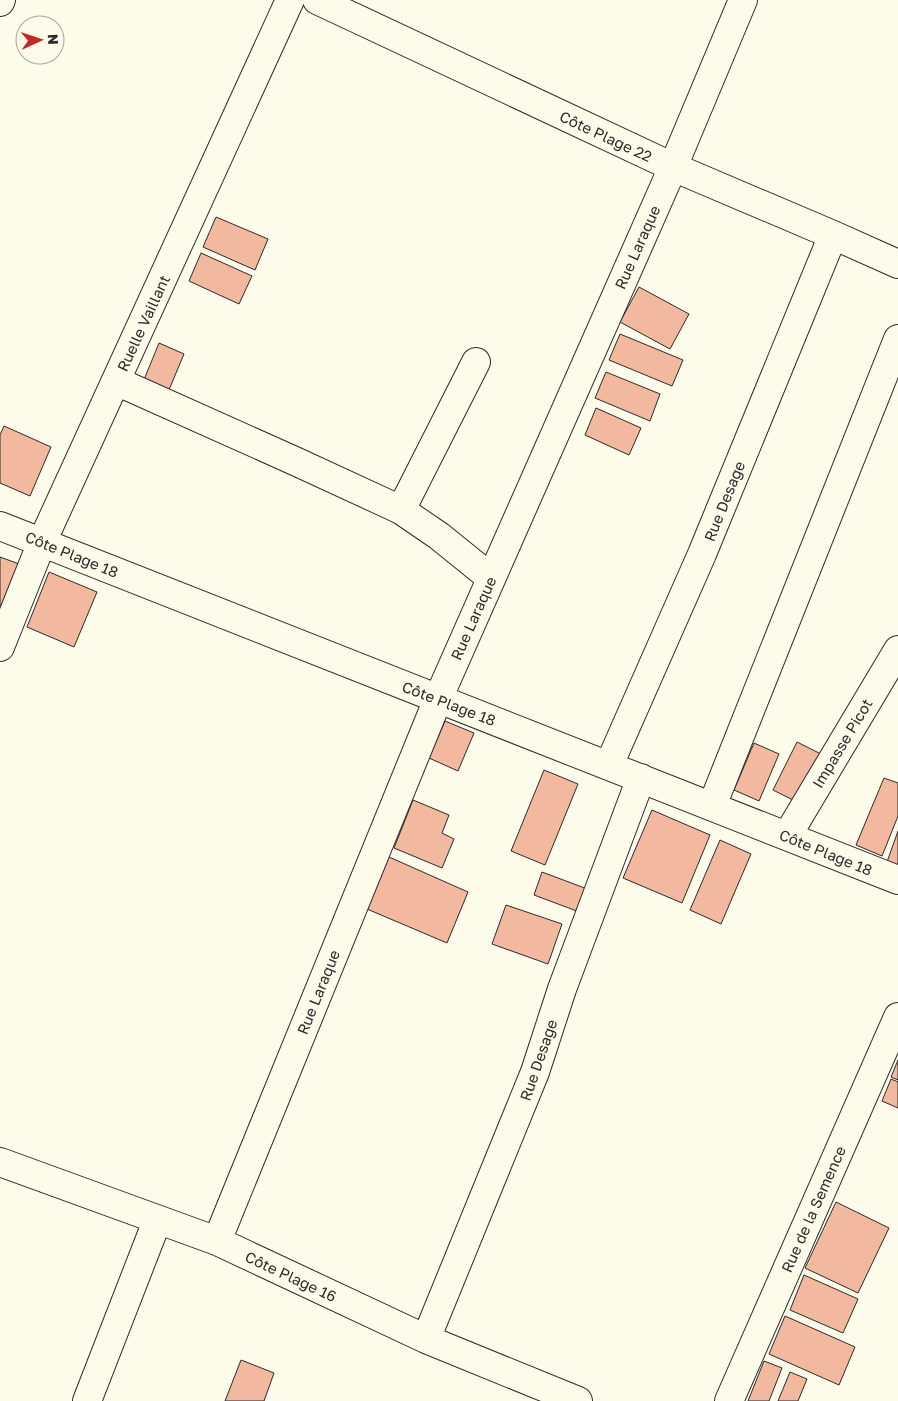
<svg xmlns="http://www.w3.org/2000/svg" width="898" height="1401" viewBox="0 0 898 1401" font-family="'Golos Text',sans-serif">
	<style>
		.building { fill: #f2b8a0; stroke: #2b2b2b }
		.lines { fill: none; stroke-linecap: round; stroke-linejoin: round }
		.minor-casing { stroke: #2b2b2b; stroke-width: 30 }
		.minor { stroke: #fdfbea; stroke-width: 28 }
		.labels { text-anchor: middle; dominant-baseline: central; stroke-width: 4; stroke-linejoin: round; paint-order: stroke }
		.street-label { font-size: 15px; fill: #2b2b2b; stroke: #fdfbea }
	</style>
	<rect width="100%" height="100%" fill="#fdfbea"/>
	<path class="building" d="M 216,217 L 268,239 L 255,270 L 203,247 Z
		M 201,253 L 252,276 L 239,304 L 189,281 Z
		M 639,287 L 689,314 L 670,349 L 620,322 Z
		M 620,334 L 683,360 L 672,386 L 609,360 Z
		M 159,343 L 184,354 L 166,397 L 141,387 Z
		M 606,372 L 660,394 L 650,421 L 595,398 Z
		M 596,408 L 641,428 L 629,455 L 585,435 Z
		M 4,426 L 51,447 L 30,496 L 0,483 L 0,435 Z
		M 0,557 L 22,565 L 0,622 Z
		M 49,572 L 97,592 L 74,647 L 27,627 Z
		M 445,721 L 474,733 L 458,771 L 429,758 Z
		M 797,742 L 823,755 L 799,803 L 773,790 Z
		M 754,743 L 779,754 L 759,801 L 734,790 Z
		M 544,770 L 578,784 L 545,865 L 511,851 Z
		M 884,778 L 898,783 L 898,816 L 882,856 L 856,845 Z
		M 413,800 L 449,815 L 442,833 L 454,839 L 442,868 L 394,848 Z
		M 652,810 L 710,835 L 682,903 L 623,878 Z
		M 898,831 L 898,866 L 887,862 Z
		M 720,840 L 751,854 L 721,924 L 690,910 Z
		M 389,857 L 468,892 L 447,943 L 367,909 Z
		M 542,872 L 590,890 L 582,913 L 534,895 Z
		M 506,905 L 562,924 L 548,964 L 492,944 Z
		M 898,1060 L 898,1080 L 891,1077 Z
		M 891,1079 L 898,1082 L 898,1108 L 882,1101 Z
		M 836,1202 L 889,1228 L 858,1293 L 805,1268 Z
		M 804,1275 L 858,1299 L 843,1333 L 790,1310 Z
		M 785,1316 L 855,1347 L 839,1385 L 769,1354 Z
		M 241,1360 L 274,1373 L 264,1401 L 225,1401 Z
		M 764,1361 L 782,1368 L 769,1401 L 748,1401 Z
		M 790,1372 L 807,1379 L 798,1401 L 778,1401 Z"/>
	<g class="lines">
		<defs>
			<path id="minor" d="M 317,0 L 673,167 L 833,235 L 898,264
				M 0,2 L 1,0
				M 116,381 L 297,462 L 401,510 L 439,536 L 491,578
				M 401,510 L 476,362
				M 0,526 L 898,880
				M 0,647 L 42,542 L 290,0
				M 609,765 L 702,554 L 833,235
				M 712,806 L 898,339
				M 787,836 L 898,650
				M 0,1162 L 217,1241 L 426,1339 L 578,1401
				M 217,1241 L 438,699 L 673,167 L 743,0
				M 426,1339 L 535,1072 L 562,989 L 641,778
				M 87,1401 L 157,1221
				M 729,1401 L 898,1017"/>
		</defs>
		<use href="#minor" class="minor-casing"/>
		<use href="#minor" class="minor"/>
	</g>
	<g class="labels">
		<g class="street-label">
			<text transform="translate(606 136) rotate(25)">Côte Plage 22</text>
			<text transform="translate(637 247) rotate(-66)">Rue Laraque</text>
			<text transform="translate(143 323) rotate(-65)">Ruelle Vaillant</text>
			<text transform="translate(724 501) rotate(-68)">Rue Desage</text>
			<text transform="translate(72 554) rotate(22)">Côte Plage 18</text>
			<text transform="translate(473 618) rotate(-66)">Rue Laraque</text>
			<text transform="translate(449 703) rotate(21)">Côte Plage 18</text>
			<text transform="translate(842 743) rotate(-59)">Impasse Picot</text>
			<text transform="translate(826 852) rotate(22)">Côte Plage 18</text>
			<text transform="translate(318 992) rotate(-68)">Rue Laraque</text>
			<text transform="translate(538 1060) rotate(-71)">Rue Desage</text>
			<text transform="translate(813 1209) rotate(-66)">Rue de la Semence</text>
			<text transform="translate(291 1276) rotate(25)">Côte Plage 16</text>
		</g>
	</g>
	<g transform="translate(40 40) rotate(87)"><circle r="24" fill="#fdfbea" stroke="#a9a89e"/>
	<path d="M0-4L9 19L0 12L-9 19Z" fill="#c62828"/>
	<text y="-8" font-size="14" font-weight="bold" text-anchor="middle" fill="#2b2b2b">N</text>
	</g>
</svg>
